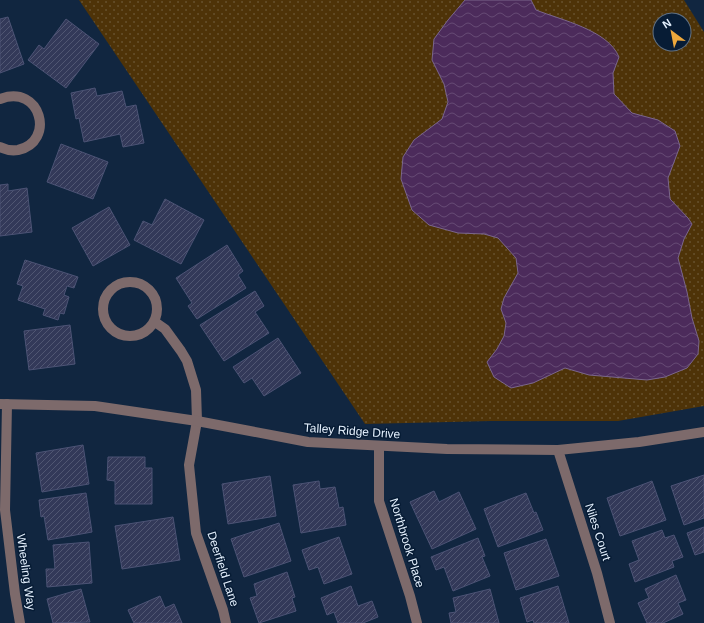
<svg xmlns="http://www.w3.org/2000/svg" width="704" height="623" viewBox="0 0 704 623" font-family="Helvetica,sans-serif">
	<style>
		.grass { fill: url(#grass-dots); fill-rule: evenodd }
		.water { fill: url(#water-waves); stroke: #7a668c }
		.building { fill: url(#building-hatch); stroke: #4c5375 }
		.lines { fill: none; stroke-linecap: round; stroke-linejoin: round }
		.minor { stroke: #7d6a6b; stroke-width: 10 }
		.tertiary { stroke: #7d6a6b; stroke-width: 10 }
		.labels { text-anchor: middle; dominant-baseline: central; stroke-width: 3; stroke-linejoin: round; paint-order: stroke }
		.street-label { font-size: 12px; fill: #e5f1fe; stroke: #071c35 }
	</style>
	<defs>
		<pattern id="grass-dots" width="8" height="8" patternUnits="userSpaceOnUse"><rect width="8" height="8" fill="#4e3308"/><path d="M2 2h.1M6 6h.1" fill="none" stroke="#67512d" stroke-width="1.8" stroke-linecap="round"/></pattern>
		<pattern id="water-waves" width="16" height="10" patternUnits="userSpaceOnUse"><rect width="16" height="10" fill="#4c2b5b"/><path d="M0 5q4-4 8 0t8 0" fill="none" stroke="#664a74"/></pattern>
		<pattern id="building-hatch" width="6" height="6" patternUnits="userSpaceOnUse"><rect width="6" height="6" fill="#333959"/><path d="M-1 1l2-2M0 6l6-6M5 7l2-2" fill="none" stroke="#505672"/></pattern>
	</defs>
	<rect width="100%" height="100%" fill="#112640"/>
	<path class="grass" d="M 79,0 L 684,0 L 704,32 L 704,406 L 618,421 L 491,421 L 365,424 ZM 660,20 L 684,20 L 684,44 L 660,44 Z"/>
	<path class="water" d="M 465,0 L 531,0 L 536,10 C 561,20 608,30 619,57 L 613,73 L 614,94 L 632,113 L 658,120 L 675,131 L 680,146 L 668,178 L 670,199 L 688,218 L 692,224 L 684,239 L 678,258 L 687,292 L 692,318 L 699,341 L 698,354 L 687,368 L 665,377 L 647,380 L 589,375 L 565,368 L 533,383 L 511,388 L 494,377 L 487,362 L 497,349 L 504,336 L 506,323 L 501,309 L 504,298 L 518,273 L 516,258 L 498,238 L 484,234 L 458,233 L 429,225 L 412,210 L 401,179 L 403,157 L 414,140 L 442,119 L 448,102 L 444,84 L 432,60 L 434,39 L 448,20 Z"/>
	<path class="building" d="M 8,17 L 24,64 L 0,73 L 0,19 Z
		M 66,19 L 99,44 L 66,88 L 28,60 L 39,45 L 44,49 Z
		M 95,88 L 97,96 L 122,91 L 126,107 L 136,105 L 144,143 L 123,147 L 120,134 L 84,142 L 79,118 L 76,119 L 71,93 Z
		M 61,144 L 108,162 L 93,199 L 47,182 Z
		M 8,184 L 8,191 L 27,188 L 32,232 L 0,236 L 0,185 Z
		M 165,199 L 204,220 L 181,264 L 134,240 L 143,221 L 152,225 Z
		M 109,207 L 130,245 L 93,266 L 72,228 Z
		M 227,245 L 243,271 L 238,275 L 246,288 L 197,319 L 188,306 L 192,303 L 176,278 Z
		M 25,260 L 78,277 L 74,288 L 67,286 L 64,295 L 69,297 L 64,314 L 60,313 L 58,320 L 43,315 L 45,309 L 18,300 L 23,286 L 17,284 Z
		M 255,291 L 264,306 L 255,312 L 269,333 L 224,361 L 200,325 Z
		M 70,325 L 75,364 L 29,370 L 24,331 Z
		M 278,338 L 301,373 L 264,396 L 252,378 L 244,383 L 233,367 Z
		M 83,445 L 89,484 L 42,492 L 36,453 Z
		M 108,457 L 145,457 L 145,468 L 152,468 L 152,504 L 115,504 L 115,481 L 107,480 Z
		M 704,475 L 704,518 L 684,525 L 671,486 Z
		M 270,476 L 276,516 L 228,524 L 222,484 Z
		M 319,481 L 320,489 L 335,487 L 339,508 L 343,507 L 346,525 L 301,533 L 293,485 Z
		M 652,481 L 666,520 L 620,536 L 607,498 Z
		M 434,491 L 439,502 L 459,492 L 476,529 L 432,549 L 410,502 Z
		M 86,493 L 92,532 L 48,540 L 44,516 L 41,517 L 39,500 Z
		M 526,493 L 534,513 L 536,512 L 543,530 L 498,547 L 484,509 Z
		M 173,517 L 180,560 L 122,569 L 115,526 Z
		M 279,523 L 291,561 L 244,577 L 231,539 Z
		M 704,527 L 704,552 L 695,555 L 687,533 Z
		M 662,530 L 665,538 L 674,535 L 683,557 L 672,561 L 674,567 L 635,582 L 629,564 L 639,560 L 632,541 Z
		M 339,537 L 352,574 L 324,584 L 318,567 L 309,570 L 302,550 Z
		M 478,538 L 485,556 L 482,557 L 490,576 L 453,591 L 444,567 L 436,570 L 431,557 Z
		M 546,539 L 559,576 L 516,590 L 504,553 Z
		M 89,542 L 92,583 L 47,587 L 46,569 L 55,569 L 53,545 Z
		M 287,572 L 295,597 L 292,598 L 296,611 L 259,623 L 250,598 L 257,596 L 254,584 Z
		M 676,575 L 686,600 L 678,603 L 683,614 L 663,623 L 647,623 L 638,603 L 649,598 L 645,589 Z
		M 351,586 L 358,606 L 372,601 L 378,617 L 363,623 L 338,623 L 334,612 L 327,615 L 321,598 Z
		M 558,586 L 569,623 L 534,623 L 533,620 L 527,622 L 520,598 Z
		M 81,589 L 90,622 L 53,623 L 47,599 Z
		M 490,589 L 499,623 L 451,623 L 449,613 L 456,612 L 453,598 Z
		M 160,596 L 165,608 L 174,604 L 182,623 L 134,623 L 128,610 Z"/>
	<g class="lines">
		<path class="minor" d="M 0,99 C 41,83 56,142 18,150 C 12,151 6,150 0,147
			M103 309a27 27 0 1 1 54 0a27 27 0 1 1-54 0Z
			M 155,322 L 165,329 L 181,351 L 187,361 L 196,390 L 197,421 L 189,465 L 196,533 L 223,610 L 226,623
			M 7,404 L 5,510 L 15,594 L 20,623
			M 379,446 L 379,501 L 410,596 L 417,623
			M 558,450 L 597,573 L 610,623"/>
		<path class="tertiary" d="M 0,404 L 95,406 L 197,421 L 308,442 L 447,449 L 558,450 L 639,442 L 704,432"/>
	</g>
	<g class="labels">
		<g class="street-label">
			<text transform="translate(352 431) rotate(4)">Talley Ridge Drive</text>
			<text transform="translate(598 532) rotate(72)">Niles Court</text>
			<text transform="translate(407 543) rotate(73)">Northbrook Place</text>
			<text transform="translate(223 569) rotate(72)">Deerfield Lane</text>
			<text transform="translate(26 572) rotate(82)">Wheeling Way</text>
		</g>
	</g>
	<g transform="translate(672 32) rotate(328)"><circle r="19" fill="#071c35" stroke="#607185"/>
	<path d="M0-3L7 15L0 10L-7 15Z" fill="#eda83c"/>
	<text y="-6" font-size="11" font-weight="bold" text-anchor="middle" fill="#e5f1fe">N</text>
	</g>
</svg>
